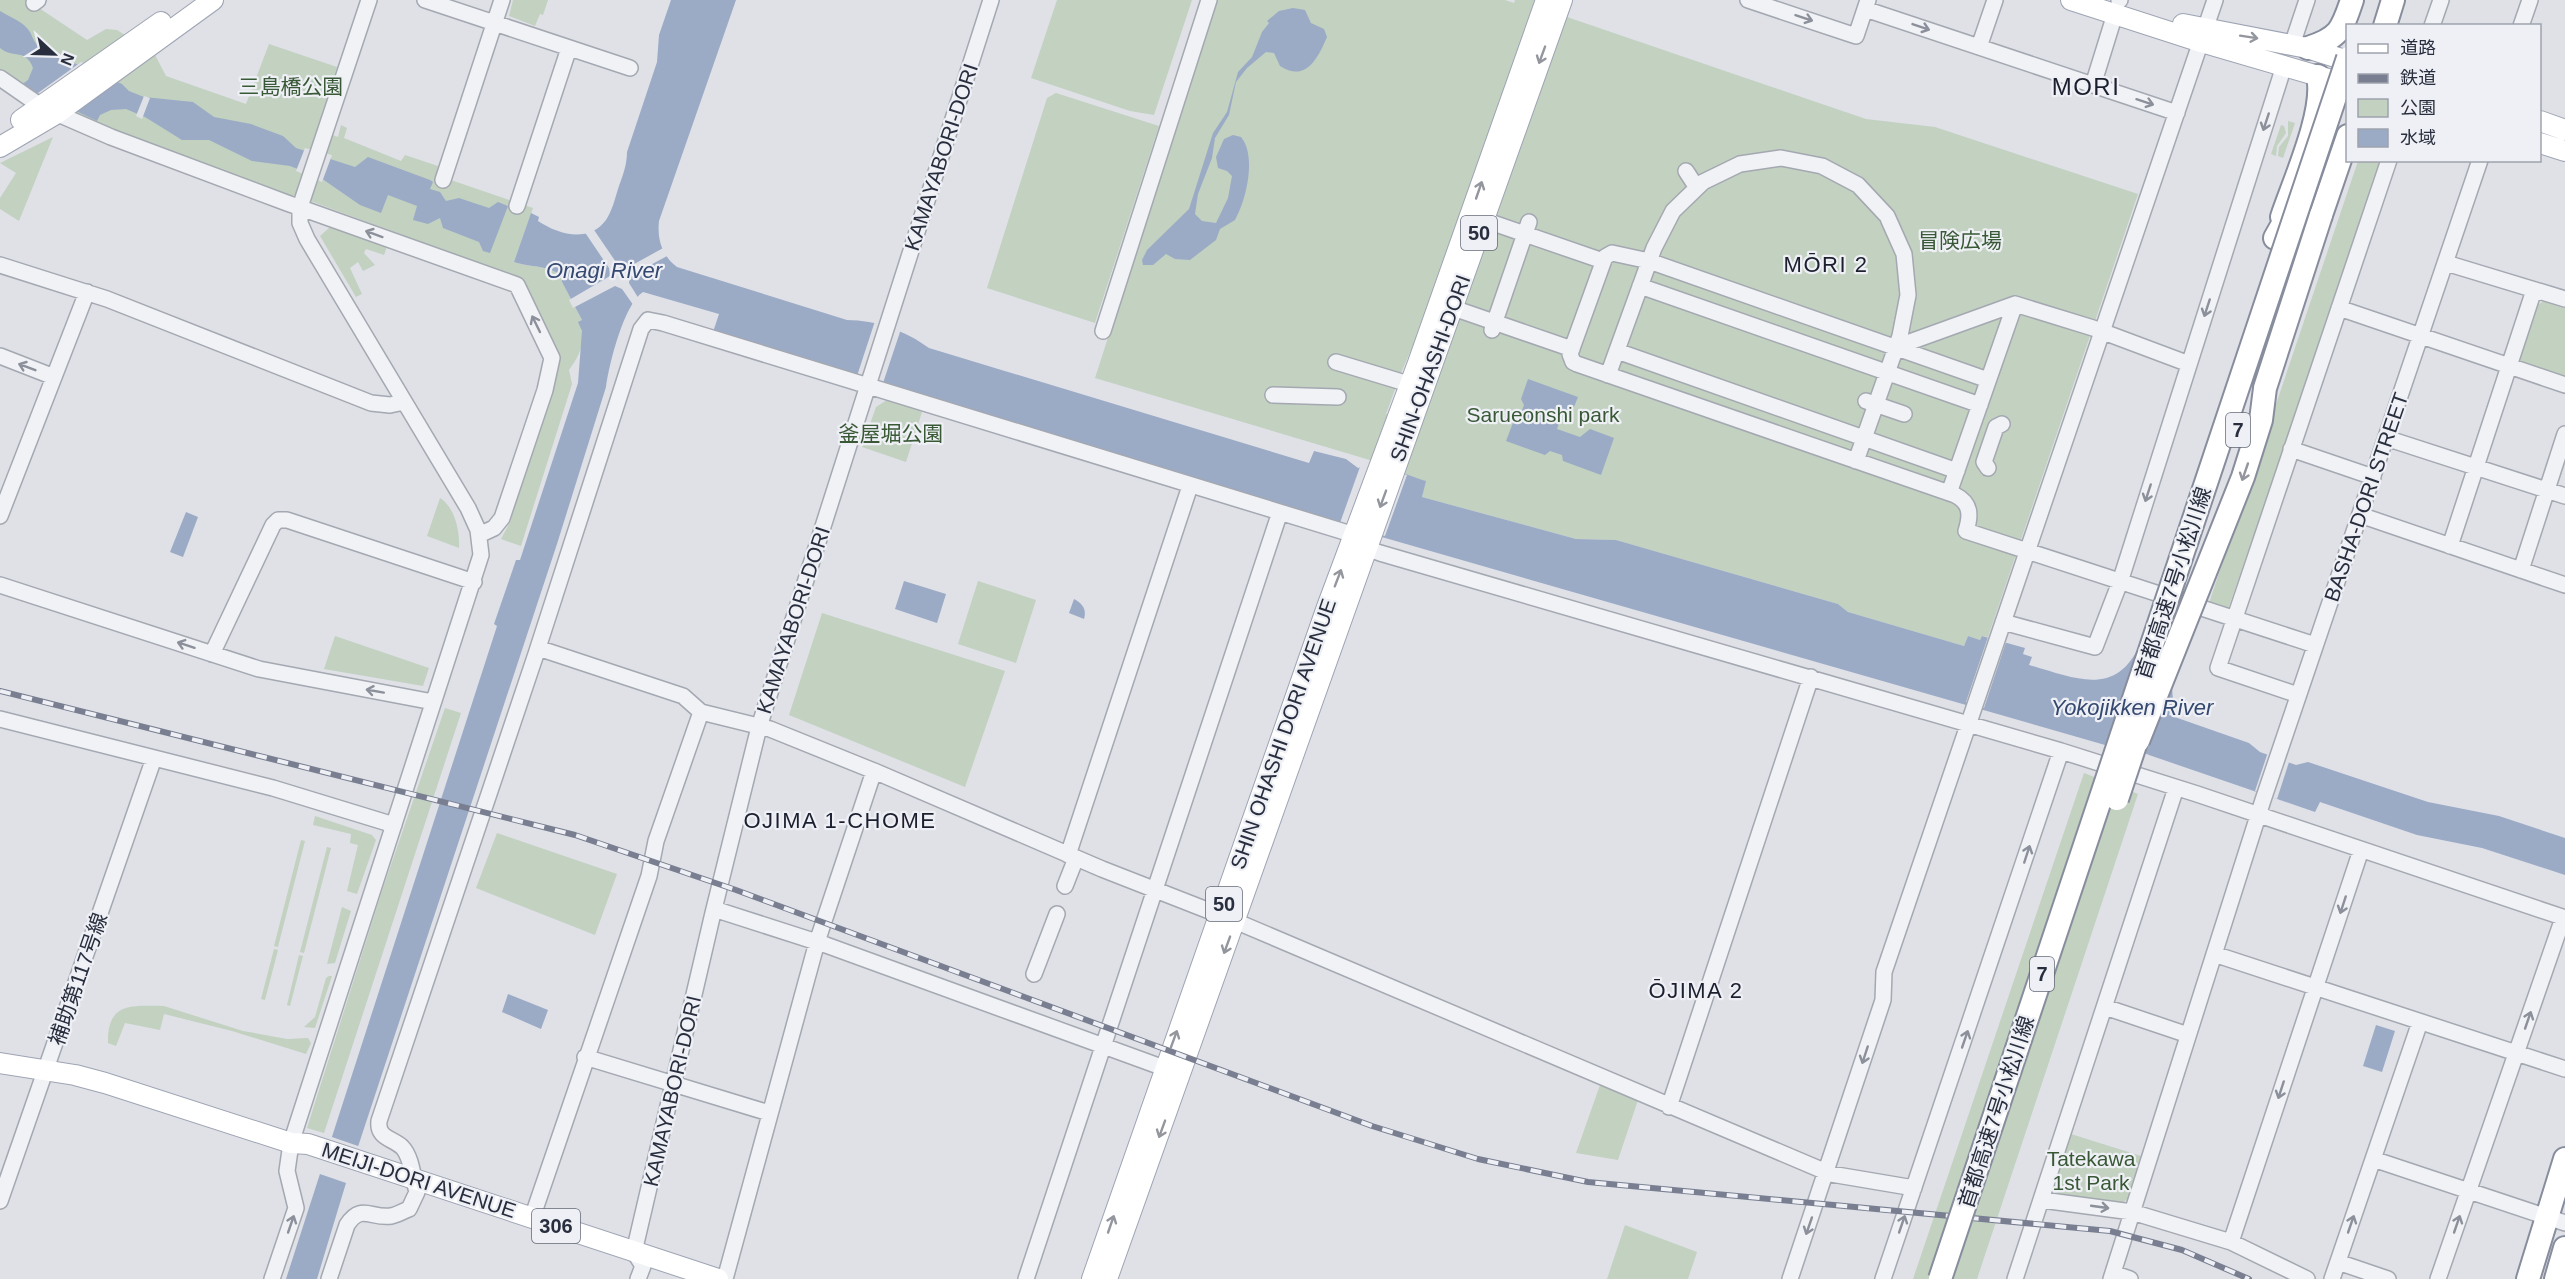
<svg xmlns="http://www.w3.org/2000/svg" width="2565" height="1279" viewBox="0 0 2565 1279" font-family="Helvetica,'Noto Sans JP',sans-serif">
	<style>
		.green { fill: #c2d1c0 }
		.water { fill: #9babc6 }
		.pier { fill: #dfe1e7 }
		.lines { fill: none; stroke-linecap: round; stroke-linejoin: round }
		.minor-casing { stroke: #a4a8b1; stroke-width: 18 }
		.major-casing { stroke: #9ea4b3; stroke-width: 22 }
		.highway-casing { stroke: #878d9d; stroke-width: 26 }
		.minor { stroke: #f1f2f6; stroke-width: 15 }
		.major { stroke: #fff; stroke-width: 20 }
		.highway { stroke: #fff; stroke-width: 22 }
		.rail-casing { stroke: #797f90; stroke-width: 6 }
		.rail { stroke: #eef0f5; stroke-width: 4; stroke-dasharray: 11; stroke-linecap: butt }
		.highway-bridge-casing { stroke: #878d9d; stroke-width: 26; stroke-linecap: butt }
		.highway-bridge { stroke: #fff; stroke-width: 22 }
		.oneway { stroke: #8c909a }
		.oneway2 { stroke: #94969e }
		.labels { text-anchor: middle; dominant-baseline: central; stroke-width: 4.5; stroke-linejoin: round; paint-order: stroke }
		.shield { fill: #eef0f5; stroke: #636875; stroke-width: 1.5 }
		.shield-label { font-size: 20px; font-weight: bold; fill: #282e3e }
		.park-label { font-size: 21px; fill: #395936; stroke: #eef0f5 }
		.street-label { font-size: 21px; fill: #282e3e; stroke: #eef0f5 }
		.neighbourhood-label { font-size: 22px; letter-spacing: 1.5px; fill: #1b1f2e; stroke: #eef0f5 }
		.water-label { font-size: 22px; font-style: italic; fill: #344870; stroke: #eef0f5 }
		.quarter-label { font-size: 24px; letter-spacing: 1.5px; fill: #1b1f2e; stroke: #eef0f5 }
	</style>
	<rect width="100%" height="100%" fill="#dfe1e7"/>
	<path class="green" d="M 0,0 L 27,0 L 87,40 L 106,29 L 117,30 L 154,53 L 166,76 L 246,104 L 269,44 L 337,67 L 317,129 L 338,137 L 341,125 L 347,128 L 344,138 L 401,161 L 405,155 L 447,169 L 445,178 L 533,208 L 514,262 C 531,268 546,264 562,276 L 562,282 L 582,320 L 579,322 C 587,340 580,355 569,370 L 572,384 L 521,546 L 501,539 L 510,522 L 549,399 L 559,354 L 522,279 L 294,195 L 289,197 L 56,114 L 0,78 Z
		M 513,0 L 548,0 L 543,15 L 540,14 L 535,26 L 509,16 Z
		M 1057,0 L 1192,0 L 1154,115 L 1130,111 L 1031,78 Z
		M 1217,0 L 1505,0 L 1514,3 L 1515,0 L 1535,0 L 1421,327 L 1401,373 L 1386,414 L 1389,415 L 1373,461 L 1095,378 Z
		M 1567,17 L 1866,119 L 1935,127 L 2138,194 L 1988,637 L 1982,636 L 1980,640 L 1968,636 L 1964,646 L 1848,612 L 1838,604 L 1616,540 L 1576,539 L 1422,497 L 1425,481 L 1403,474 Z
		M 1056,93 L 1159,126 L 1095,323 L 987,288 L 1047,98 Z
		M 2288,121 L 2295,123 L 2283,158 L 2278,156 L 2279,147 L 2288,136 Z
		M 2281,125 L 2284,126 L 2286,133 L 2277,146 L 2276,156 L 2271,154 Z
		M 53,137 L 19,221 L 0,209 L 0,198 L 16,173 L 0,163 Z
		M 2358,161 L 2380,161 L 2339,289 L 2228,609 L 2209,603 Z
		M 330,227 L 388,244 L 384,255 L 366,249 L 364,253 L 375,265 L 363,271 L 358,262 L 350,268 L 362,294 L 356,297 L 320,236 Z
		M 2544,301 L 2565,308 L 2565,378 L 2517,361 L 2537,305 Z
		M 890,398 L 922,412 L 906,462 L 862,447 L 876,407 Z
		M 440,498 C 455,507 460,532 459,548 L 427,536 Z
		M 978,581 L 1036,600 L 1016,663 L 958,644 Z
		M 822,613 L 1005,671 L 965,787 L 789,715 Z
		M 335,636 L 429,668 L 423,686 L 324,669 Z
		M 445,708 L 461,713 L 324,1133 L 307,1128 L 381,894 Z
		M 2084,773 L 2138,794 L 1977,1279 L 1913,1279 Z
		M 315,816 L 372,835 L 376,840 L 357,894 L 347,891 L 358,845 L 350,843 L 351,834 L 313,825 Z
		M 497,833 L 617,874 L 595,935 L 476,888 Z
		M 301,840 L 305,841 L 278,947 L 274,946 Z
		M 327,847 L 331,848 L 304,953 L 300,952 Z
		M 342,907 L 351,911 L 335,963 L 327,964 Z
		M 274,949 L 278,950 L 265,1000 L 261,999 Z
		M 299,955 L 303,956 L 290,1006 L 287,1005 Z
		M 329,976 L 332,976 L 315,1028 L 304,1027 L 315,1017 L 326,978 Z
		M 164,1006 L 243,1031 L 287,1039 L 308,1038 L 311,1043 L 306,1054 L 232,1031 L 164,1014 L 160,1030 L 125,1023 L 116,1046 L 108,1043 C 107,1001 133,1006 164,1006 Z
		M 1600,1085 L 1638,1100 L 1618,1160 L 1576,1153 Z
		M 2071,1134 L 2141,1156 L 2128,1199 L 2122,1203 L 2059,1195 L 2054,1188 Z
		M 1625,1225 L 1697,1252 L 1688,1279 L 1607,1279 Z"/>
	<path class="water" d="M 671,0 L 736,0 L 659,221 C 657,239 662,256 677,267 L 847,320 C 876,320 906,331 929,348 L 1309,463 L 1314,451 L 1346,459 L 1358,468 C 1378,461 1405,475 1426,481 L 1422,497 L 1576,539 L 1616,540 L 1838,604 L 1848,612 L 1964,646 L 1968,636 L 1980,640 L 1982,636 L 2025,648 L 2023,654 L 2032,657 L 2029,665 C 2075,678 2117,699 2141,642 L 2183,658 L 2172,687 L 2173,701 L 2169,715 L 2249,743 L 2260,752 L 2296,765 L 2308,762 L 2428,802 L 2499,816 L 2565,838 L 2565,875 L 2482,848 L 2417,835 L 2320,802 L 2315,812 L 2149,755 L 2108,737 L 2105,745 L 1201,485 L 713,332 L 719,314 L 643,292 C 624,304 609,364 606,387 L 557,544 L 346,1183 L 317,1279 L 286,1279 L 497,626 L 494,624 L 516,560 L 520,560 L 578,383 L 582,331 L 578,322 L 582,320 L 562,282 L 562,276 C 546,264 531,268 514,262 L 531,213 L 539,217 L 538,221 C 559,235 589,243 606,220 C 612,211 615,199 618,189 C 622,177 627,166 627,152 L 657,62 L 659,35 Z
		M 1293,8 L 1305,10 L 1311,23 L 1324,29 L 1327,37 C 1318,58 1306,83 1280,66 L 1274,53 L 1266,52 L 1247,68 L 1236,82 L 1229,115 L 1215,138 L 1212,158 L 1198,194 L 1195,214 L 1202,221 L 1216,223 L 1228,198 L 1232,176 L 1227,171 L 1218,168 L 1216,157 L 1224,139 L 1233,135 L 1241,137 C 1257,156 1246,201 1235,220 L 1220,229 L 1216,240 L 1190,260 L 1175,259 L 1166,254 L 1153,265 L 1143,265 L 1142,260 L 1147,250 L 1189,209 L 1213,133 L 1227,112 L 1238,72 L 1252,57 L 1262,32 L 1269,23 L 1267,21 L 1279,11 Z
		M 0,11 C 10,17 24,22 30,32 C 34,40 34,43 42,49 L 122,84 L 129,91 L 144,97 L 193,102 L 214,117 L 251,124 L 283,136 L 296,148 L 355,167 L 368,157 L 430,180 L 433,182 L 430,189 L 440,192 L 446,201 L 459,198 L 489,208 L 498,202 L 508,206 L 490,253 L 483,251 L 479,242 L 443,228 L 440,218 L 428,224 L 413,220 L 417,206 L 388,195 L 381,213 L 360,205 L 321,178 L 290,166 L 252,161 L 209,140 L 182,140 L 145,117 L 126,109 L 111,110 L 100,115 L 97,121 L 21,85 L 28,80 L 33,68 C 26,48 13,59 0,48 Z
		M 1528,379 L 1578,397 L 1572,412 L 1562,415 L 1557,429 L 1580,437 L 1590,429 L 1614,438 L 1601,475 L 1563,461 L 1562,455 L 1550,451 L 1545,455 L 1506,441 L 1514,420 L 1520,416 L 1524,405 L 1521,399 Z
		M 186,512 L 198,517 L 183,557 L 170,552 Z
		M 904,581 L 946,594 L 937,623 L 895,609 Z
		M 1074,599 C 1082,603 1087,609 1084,619 L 1069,613 Z
		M 508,994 L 548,1010 L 541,1029 L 502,1012 Z
		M 2376,1025 L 2395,1031 L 2382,1072 L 2363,1066 Z"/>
	<path class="pier" d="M 81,62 L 100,71 L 57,102 L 38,93 Z
		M 144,96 L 150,98 L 142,119 L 136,116 Z
		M 305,148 L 332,155 L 322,182 L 296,171 Z
		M 592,227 L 620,268 L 627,268 L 665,247 L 669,255 L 630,276 L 629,283 L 639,299 L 634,306 L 622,289 L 615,286 L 573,308 L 569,300 L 610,276 L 609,268 L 584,231 Z
		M 875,321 L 901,329 L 883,383 L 857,376 Z
		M 1364,463 L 1407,475 L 1385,536 L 1340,523 L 1361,464 Z
		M 1988,637 L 2006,642 L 1984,708 L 1966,702 Z
		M 2268,752 L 2290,759 L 2277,799 L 2255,791 Z
		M 329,1136 L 361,1147 L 349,1184 L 317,1173 Z"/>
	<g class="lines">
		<defs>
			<path id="minor" d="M 425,0 L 630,68
				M 1748,0 L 1856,36 L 1868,0
				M 2119,1 L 2120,0
				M 34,3 L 38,0
				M 1865,9 L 2177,113
				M 2432,26 L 2441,0
				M 2521,26 L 2530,0
				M 2292,45 L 2307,0
				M 1979,47 L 1995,0
				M 0,78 L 42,107 L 111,137 L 287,203 L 517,285 L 552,358 L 545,390 L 502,518 L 494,528 L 479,535
				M 2093,85 L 2115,14
				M 1686,171 L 1697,188
				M 443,180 L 502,0
				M 517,206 L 569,48
				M 1493,223 L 1603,261
				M 2446,263 L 2565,299
				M 0,265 L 107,299 L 371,403 L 390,405 L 404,402
				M 1640,286 L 1980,405
				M 2339,308 L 2565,385
				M 1462,311 L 1572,349
				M 1492,330 L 1529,222
				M 1103,331 L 1209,0
				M 1896,347 L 2015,304 L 2093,328 L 2189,364
				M 1617,351 L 1957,471
				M 0,356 L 54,377
				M 1336,362 L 1402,382
				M 1608,375 L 1654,248 L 1673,211 L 1703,182 L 1740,164 L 1781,158 L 1822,166 L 1858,185 L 1887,216 L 1904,254 L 1908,295 L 1900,336 L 1856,461
				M 1988,380 L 1649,261 L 1612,253 L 1605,257 L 1570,354 L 1573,362 L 1577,364 L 1955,495 C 1971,503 1971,515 1966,531 L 2315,645
				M 1273,395 L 1338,397
				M 1866,401 L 1904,414
				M 2386,438 L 2565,496
				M 2291,449 L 2373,477
				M 1988,468 L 1984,462 L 1996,427 L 2002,424
				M 1949,493 L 2015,304
				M 2360,515 L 2565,585
				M 0,516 L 87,292
				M 2450,546 L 2534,290
				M 2521,570 L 2565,434
				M 0,585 L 259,669 L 433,702
				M 2003,622 L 2095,647 L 2120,582 L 2284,66
				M 538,648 L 683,696 L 701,712 L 770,729 L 874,771 L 1102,869 L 1235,921 L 1831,1174 L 1914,1188
				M 212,654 L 273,525 L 278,520 L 287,520 L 474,582
				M 2298,695 L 2218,668 L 2389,160
				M 0,719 L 273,788 L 394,825
				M 1068,855 L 1190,486
				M 1065,886 L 1076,858
				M 714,909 L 826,945 L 1164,1068
				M 2214,954 L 2565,1069
				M 1034,974 L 1057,914
				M 2105,1007 L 2188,1035
				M 585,1057 L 769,1113
				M 1669,1107 L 1811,677
				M 2373,1159 L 2565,1223
				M 2042,1200 L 2132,1212 L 2231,1242 L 2307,1279
				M 0,1201 L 154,758
				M 532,1218 L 649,876 L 656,841 L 701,712
				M 2231,1242 L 2361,850
				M 2338,1262 L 2388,1279
				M 2113,1273 L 2130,1279
				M 272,1279 L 296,1208 L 287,1171 L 291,1143 L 481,555 L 478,530 L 468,508 L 307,239 L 300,223 L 300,207 L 369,0
				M 329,1279 L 347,1225 C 361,1203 371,1219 391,1216 C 397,1215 403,1211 409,1209 L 417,1192 C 413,1179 412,1157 402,1147 C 392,1138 377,1138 379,1121 L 536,654 L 641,329 L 648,320 L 663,323 L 1348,533 L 1366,548 L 1380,553 L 2061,751 L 2197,794 L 2565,918
				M 638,1279 L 643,1266 L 634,1252 L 713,913 L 759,727 L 991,0
				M 725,1279 L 817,942 L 874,771
				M 1026,1279 L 1280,512
				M 1790,1279 L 1883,1000 L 1884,972 L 2215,0
				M 1883,1279 L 2061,751
				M 2015,1279 L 2176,788
				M 2111,1279 L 2263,800 L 2480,160
				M 2332,1279 L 2420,1022
				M 2438,1279 L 2563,918"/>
			<path id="major" d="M 2071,0 L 2201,42 L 2332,80
				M 2183,24 L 2307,48 L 2348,61
				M 21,120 L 161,22
				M 2540,121 L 2565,130
				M 2540,143 L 2565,151
				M 0,147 L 56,114 L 213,0
				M 0,1063 L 75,1075 L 105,1083 L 291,1143 L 308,1144 L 718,1279
				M 1092,1279 L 1327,607 L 1418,363 L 1546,0
				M 1107,1279 L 1562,0"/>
			<path id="highway" d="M 2385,26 L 2393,0
				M 2308,48 C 2339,38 2342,30 2352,0
				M 2321,215 L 2348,136
				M 2282,217 C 2294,181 2326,111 2318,76
				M 2275,238 L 2293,206
				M 2528,1279 L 2565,1159
				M 2556,1279 L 2565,1248"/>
		</defs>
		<use href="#minor" class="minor-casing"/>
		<use href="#major" class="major-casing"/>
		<use href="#highway" class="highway-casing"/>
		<use href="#minor" class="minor"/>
		<use href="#major" class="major"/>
		<use href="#highway" class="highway"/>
		<defs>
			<path id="rail" d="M 0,691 L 575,835 L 736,890 L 1372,1126 L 1478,1159 L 1588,1182 L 2110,1231 L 2182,1250 L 2249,1279"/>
		</defs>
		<use href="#rail" class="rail-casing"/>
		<use href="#rail" class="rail"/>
		<defs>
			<path id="highway-bridge" d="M 2138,741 L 2243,477 L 2261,420 L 2265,388 L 2321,215
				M 2117,799 L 2141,727
				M 1940,1279 L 2348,58"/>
		</defs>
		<use href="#highway-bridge" class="highway-bridge-casing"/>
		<use href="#highway-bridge" class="highway-bridge"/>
	</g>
	<defs><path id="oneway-shaft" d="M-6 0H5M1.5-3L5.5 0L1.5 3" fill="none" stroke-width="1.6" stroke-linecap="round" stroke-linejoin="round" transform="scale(1.5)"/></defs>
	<g class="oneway">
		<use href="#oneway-shaft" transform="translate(1804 18) rotate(18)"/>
		<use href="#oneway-shaft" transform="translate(1921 27) rotate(19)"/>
		<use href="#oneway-shaft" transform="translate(2145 102) rotate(18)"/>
		<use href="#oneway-shaft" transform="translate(2266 122) rotate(108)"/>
		<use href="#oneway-shaft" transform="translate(374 234) rotate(-160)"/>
		<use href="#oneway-shaft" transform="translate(2207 308) rotate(108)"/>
		<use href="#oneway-shaft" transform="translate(536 324) rotate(-116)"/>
		<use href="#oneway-shaft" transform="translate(27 367) rotate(-159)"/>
		<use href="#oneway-shaft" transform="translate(2148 493) rotate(108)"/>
		<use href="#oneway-shaft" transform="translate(186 645) rotate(-162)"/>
		<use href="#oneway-shaft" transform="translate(375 691) rotate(-170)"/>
		<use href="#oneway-shaft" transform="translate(2027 854) rotate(-72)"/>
		<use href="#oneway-shaft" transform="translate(2343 905) rotate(108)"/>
		<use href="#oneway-shaft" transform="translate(2528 1020) rotate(-71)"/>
		<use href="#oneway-shaft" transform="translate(1965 1039) rotate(-71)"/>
		<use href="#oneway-shaft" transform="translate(1865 1055) rotate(108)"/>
		<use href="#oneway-shaft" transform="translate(2281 1090) rotate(108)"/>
		<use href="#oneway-shaft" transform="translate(2100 1207) rotate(8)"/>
		<use href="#oneway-shaft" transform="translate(291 1224) rotate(-71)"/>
		<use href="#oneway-shaft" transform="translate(1902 1224) rotate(-71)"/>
		<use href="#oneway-shaft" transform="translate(2351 1224) rotate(-71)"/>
		<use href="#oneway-shaft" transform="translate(2457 1224) rotate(-71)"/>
		<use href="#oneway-shaft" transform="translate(1809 1226) rotate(109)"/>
	</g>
	<g class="oneway2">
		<use href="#oneway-shaft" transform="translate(2249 37) rotate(9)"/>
		<use href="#oneway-shaft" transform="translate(1542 55) rotate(110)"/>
		<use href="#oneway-shaft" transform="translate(1479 190) rotate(-71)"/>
		<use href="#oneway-shaft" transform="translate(2245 472) rotate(109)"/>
		<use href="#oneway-shaft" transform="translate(1383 499) rotate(110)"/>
		<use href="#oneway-shaft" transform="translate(1338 578) rotate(-69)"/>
		<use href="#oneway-shaft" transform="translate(1227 945) rotate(110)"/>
		<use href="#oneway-shaft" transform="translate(1174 1039) rotate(-70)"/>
		<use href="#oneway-shaft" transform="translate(1162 1129) rotate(110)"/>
		<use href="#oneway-shaft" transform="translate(1111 1224) rotate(-71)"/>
	</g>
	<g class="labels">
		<g class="shield">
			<rect x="1461" y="216" width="36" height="34" rx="4.5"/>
			<rect x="2226" y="413" width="24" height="34" rx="4.5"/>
			<rect x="1206" y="887" width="36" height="34" rx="4.5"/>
			<rect x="2030" y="957" width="24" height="34" rx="4.5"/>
			<rect x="532" y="1209" width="48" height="34" rx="4.5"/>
		</g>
		<g class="shield-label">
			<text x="1479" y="233">50</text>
			<text x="2238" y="430">7</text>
			<text x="1224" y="904">50</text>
			<text x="2042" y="974">7</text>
			<text x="556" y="1226">306</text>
		</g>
		<g class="park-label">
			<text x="291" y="86">三島橋公園</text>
			<text x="1960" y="240">冒険広場</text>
			<text x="1543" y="414">Sarueonshi park</text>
			<text x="891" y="433">釜屋堀公園</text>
			<text x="2091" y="1158">Tatekawa<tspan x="2091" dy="24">1st Park</tspan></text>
		</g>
		<g class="street-label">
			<text transform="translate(941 157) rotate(-72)">KAMAYABORI-DORI</text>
			<text transform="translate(1430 368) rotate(-70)">SHIN-OHASHI-DORI</text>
			<text transform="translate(2366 497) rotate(-71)">BASHA-DORI STREET</text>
			<text transform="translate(2173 583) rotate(-72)">首都高速7号小松川線</text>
			<text transform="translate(793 620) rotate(-72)">KAMAYABORI-DORI</text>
			<text transform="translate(1283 734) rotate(-71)">SHIN OHASHI DORI AVENUE</text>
			<text transform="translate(78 979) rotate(-71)">補助第117号線</text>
			<text transform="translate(672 1091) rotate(-77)">KAMAYABORI-DORI</text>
			<text transform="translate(1996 1112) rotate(-72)">首都高速7号小松川線</text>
			<text transform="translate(419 1180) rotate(18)">MEIJI-DORI AVENUE</text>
		</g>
		<g class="neighbourhood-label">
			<text x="1826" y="264">MŌRI 2</text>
			<text x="840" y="820">OJIMA 1-CHOME</text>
			<text x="1696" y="990">ŌJIMA 2</text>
		</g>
		<g class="water-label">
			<text x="604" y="270">Onagi River</text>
			<text x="2132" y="707">Yokojikken River</text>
		</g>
		<g class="quarter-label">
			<text x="2086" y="86">MORI</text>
		</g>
	</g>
	<rect x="2346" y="24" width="195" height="138" fill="#eef0f5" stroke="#9fa2ac" stroke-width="1.5"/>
	<rect x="2358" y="44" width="30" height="9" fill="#ffffff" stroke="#9fa2ac" stroke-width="1.5"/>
	<text x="2400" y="54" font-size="18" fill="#282e3e">道路</text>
	<rect x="2358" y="74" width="30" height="9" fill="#797f90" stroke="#9fa2ac" stroke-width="1.5"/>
	<text x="2400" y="84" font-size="18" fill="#282e3e">鉄道</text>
	<rect x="2358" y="99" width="30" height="18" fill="#c2d1c0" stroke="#9fa2ac" stroke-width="1.5"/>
	<text x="2400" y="114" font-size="18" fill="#282e3e">公園</text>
	<rect x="2358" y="129" width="30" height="18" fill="#9babc6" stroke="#9fa2ac" stroke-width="1.5"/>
	<text x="2400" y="144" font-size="18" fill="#282e3e">水域</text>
	<g transform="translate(54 54) rotate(112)" stroke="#eef0f5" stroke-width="4.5" paint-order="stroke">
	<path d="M0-4.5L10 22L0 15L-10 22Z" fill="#282e3e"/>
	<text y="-9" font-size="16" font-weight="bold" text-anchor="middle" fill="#282e3e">N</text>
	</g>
</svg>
